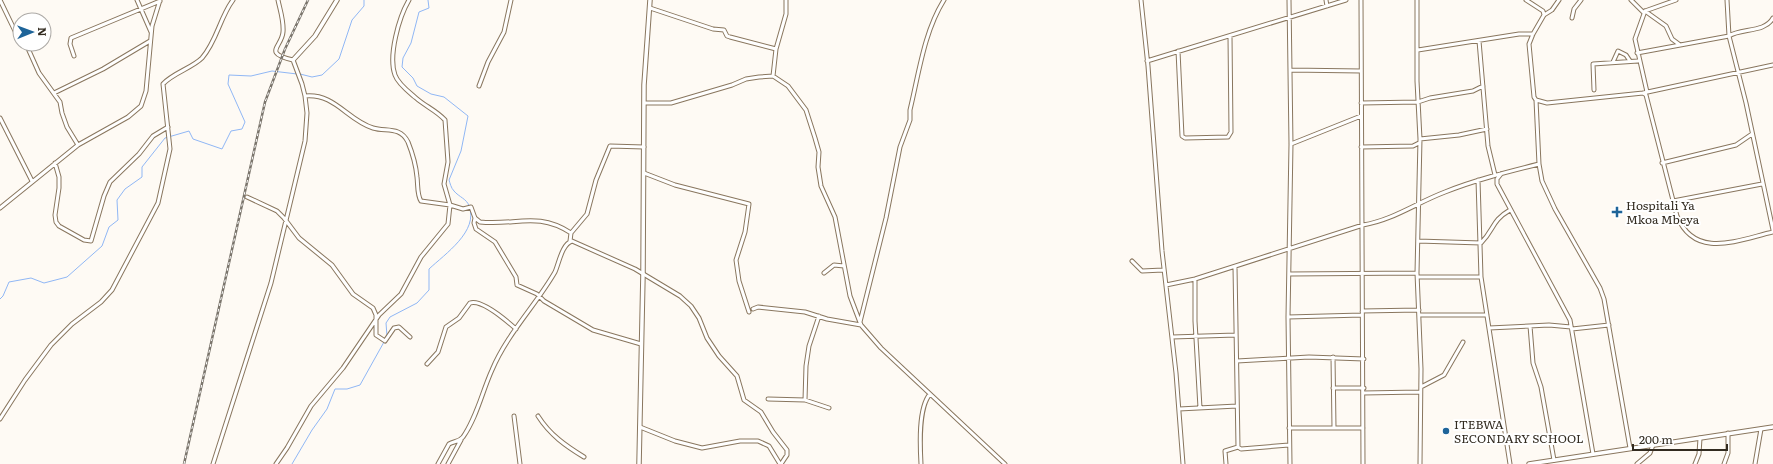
<svg xmlns="http://www.w3.org/2000/svg" width="1773" height="464" viewBox="0 0 1773 464" font-family="Literata,serif">
	<style>
		.lines { fill: none; stroke-linecap: round; stroke-linejoin: round }
		.stream { stroke: #90b7f4; stroke-width: 1 }
		.minor-casing { stroke: #89765e; stroke-width: 5 }
		.tertiary-casing { stroke: #89765e; stroke-width: 5.5 }
		.minor { stroke: #fff; stroke-width: 3 }
		.tertiary { stroke: #fff; stroke-width: 3.5 }
		.rail-casing { stroke: #7a746b; stroke-width: 2.5 }
		.rail { stroke: #fff; stroke-width: 1; stroke-dasharray: 3; stroke-linecap: butt }
		.poi-dot { fill: #1e6499; stroke: #fff; stroke-width: 1.5 }
		.labels { text-anchor: middle; dominant-baseline: central; stroke-width: 4; stroke-linejoin: round; paint-order: stroke }
		.poi-label { font-size: 12px; fill: #322b20; stroke: #fff; text-anchor: start }
	</style>
	<rect width="100%" height="100%" fill="#fefaf4"/>
	<g class="lines">
		<path class="stream" d="M 300,74 L 312,77 L 322,75 L 339,59 L 352,20 L 364,6 L 364,0
			M 0,299 L 3,296 L 9,282 L 31,278 L 44,283 L 67,277 L 102,246 L 109,227 L 118,220 L 117,200 L 125,189 L 142,177 L 142,167 L 165,138 L 189,131 L 193,139 L 222,149 L 231,131 L 242,129 L 245,122 L 228,84 L 229,75 L 251,76 L 272,71 L 297,74
			M 387,336 L 386,323 L 390,317 L 417,303 L 429,290 L 429,269 C 445,254 479,231 469,206 C 467,199 459,197 454,191 C 451,188 450,183 449,180 L 461,151 L 468,116 L 444,97 L 431,94 L 417,86 L 413,78 L 402,67 L 403,58 L 411,43 L 419,12 L 429,8 L 428,0
			M 292,464 L 312,430 L 327,409 L 335,389 L 347,389 L 360,385 L 384,342"/>
		<defs>
			<path id="minor" d="M 0,0 L 15,31 L 20,35
				M 137,0 L 151,32
				M 1141,0 L 1148,66 L 1162,251 L 1176,373 L 1183,464
				M 1289,0 L 1291,144 L 1288,317 L 1290,464
				M 1326,0 L 1327,6
				M 1361,0 L 1363,464
				M 1417,0 L 1417,81 L 1420,139 L 1417,273 L 1421,369 L 1420,464
				M 1526,0 L 1543,11 L 1544,15 L 1533,34 L 1529,44 L 1534,97 L 1536,100 L 1547,103 L 1643,93 L 1646,95 L 1677,216 C 1695,260 1738,240 1773,232
				M 1631,0 L 1644,13
				M 1727,0 L 1729,36 C 1741,28 1765,33 1773,18
				M 650,8 L 713,29 L 724,30 L 727,36 L 730,37 L 776,49
				M 1645,11 L 1666,26 L 1672,39 L 1680,45
				M 1544,15 L 1552,10 L 1559,0
				M 1572,18 L 1574,9 L 1581,0
				M 1479,41 L 1488,146 L 1495,175
				M 26,44 L 39,73 L 60,102 L 62,113 L 67,127 L 78,145
				M 1418,50 L 1519,34 L 1533,34
				M 1178,51 L 1182,136 L 1185,138 L 1228,137 L 1231,132 L 1230,36
				M 1637,53 L 1729,36 L 1746,103 L 1773,230
				M 74,56 L 70,44 L 71,38 L 160,1
				M 1147,61 L 1346,0
				M 1613,62 L 1618,51 L 1626,55 L 1630,61
				M 1290,70 L 1361,71
				M 773,76 L 776,49 L 786,14 L 786,0
				M 479,86 L 488,62 L 504,32 L 511,0
				M 1594,90 L 1593,64 L 1638,61
				M 1647,92 L 1635,39 L 1645,11 L 1676,0
				M 54,93 L 103,69 L 150,41
				M 1643,93 L 1773,65
				M 305,96 C 335,93 347,120 373,128 C 386,132 400,126 408,142 C 412,152 416,166 417,177 C 418,185 417,195 421,201 L 450,205 L 463,209 L 471,207 L 475,218 L 480,222 C 515,226 537,211 571,233
				M 1536,100 L 1539,164 L 1542,181 L 1555,209 L 1600,288 L 1604,299 L 1630,448
				M 645,103 L 671,103 L 732,85 L 746,79 L 759,77 L 773,76 L 788,86 L 806,110 L 815,138 L 819,152 L 818,167 L 821,186 L 835,217 L 850,296 L 861,325 L 881,348 L 1005,464
				M 1361,103 L 1418,102 L 1430,98 L 1473,91 L 1483,86
				M 0,118 L 32,181
				M 1420,139 L 1459,135 L 1487,129
				M 1291,144 L 1361,116
				M 1361,147 L 1413,146 L 1419,143
				M 55,163 L 59,177 L 59,188 L 55,215 L 56,222 L 59,226 L 84,240 L 91,241 L 104,196 L 110,182 L 139,154 L 153,136 L 168,127
				M 1662,163 L 1736,145 L 1752,134
				M 644,173 L 675,185 L 749,204 L 745,232 L 736,260 L 739,281 L 749,312
				M 1501,174 L 1497,179 L 1497,184 L 1570,320 L 1593,454
				M 1478,180 L 1481,277 L 1510,464
				M 247,197 L 277,211 L 284,218 L 299,238 L 332,265 L 353,294 L 373,308 L 376,315 L 376,335 L 385,341 L 394,328 L 399,327 L 410,337
				M 1673,201 L 1762,184
				M 0,208 L 78,145 L 128,117 L 141,106 L 146,91 L 152,26 L 160,0
				M 475,218 L 474,223 L 476,229 L 495,242 L 516,277 L 517,285 L 537,294 L 544,301 L 593,330 L 641,344
				M 570,241 L 571,233 L 587,214 L 596,180 L 610,146 L 644,147
				M 1418,241 L 1481,243 C 1495,229 1491,221 1510,210
				M 1132,261 L 1142,271 L 1163,270
				M 1235,267 L 1238,447 L 1241,449 L 1289,445
				M 824,273 L 834,265 L 844,266
				M 1289,274 L 1417,273
				M 1418,277 L 1481,277
				M 1195,279 L 1195,321 L 1200,408
				M 1166,285 L 1195,279 L 1363,225 C 1393,220 1416,203 1445,192 C 1475,180 1507,172 1539,164
				M 753,309 L 758,307 L 805,312 L 827,319 L 861,325
				M 1362,311 L 1419,310
				M 1420,315 L 1487,315
				M 1288,317 L 1362,315
				M 860,322 L 886,218 L 900,147 L 910,120 L 910,110 C 919,73 924,32 944,0
				M 1530,326 L 1533,363 L 1541,387 L 1554,460
				M 1489,328 L 1549,325 L 1571,327
				M 1572,329 L 1609,325
				M 1172,337 L 1236,335
				M 1333,357 L 1334,428
				M 1237,361 L 1309,357 L 1364,359
				M 427,364 L 438,352 L 446,327 L 459,318 L 470,303 C 482,299 507,321 516,329
				M 1421,387 L 1444,375 L 1463,342
				M 1333,388 L 1364,388
				M 1363,393 L 1420,392
				M 768,399 L 805,400 L 829,408
				M 805,400 L 806,366 L 809,346 L 819,316
				M 1179,409 L 1237,406
				M 514,416 L 520,464
				M 538,416 C 550,435 566,446 584,457
				M 0,419 L 25,380 L 51,345 L 72,324 L 101,302 L 112,290 L 158,203 L 170,149 L 163,84 C 173,73 192,68 202,58 C 217,41 220,17 233,0
				M 640,427 L 675,441 L 702,448 L 740,441 L 758,441 L 769,446 L 780,464
				M 1289,428 L 1363,428
				M 213,464 L 271,283 L 305,141 L 307,113 L 305,96 L 302,84 L 293,60 C 262,53 282,47 283,32 C 284,21 280,10 278,0
				M 276,464 L 287,448 L 311,406 L 343,368 L 379,315 L 401,294 L 421,257 L 448,224 L 450,205 L 444,184 L 448,162 L 445,120 C 437,111 425,106 416,98 C 409,92 398,84 395,75 C 388,56 399,17 409,0
				M 438,464 L 449,444 C 454,441 459,442 463,437 C 477,417 482,392 492,370 C 507,334 536,305 555,272 C 559,263 562,244 572,241 L 635,269 L 680,296 L 691,306 L 699,318 L 707,338 L 719,356 L 737,376 L 744,400 L 761,412 L 773,432 L 787,450 L 787,455 L 781,464
				M 448,464 L 461,440
				M 921,464 C 920,446 918,408 930,394
				M 1226,464 L 1225,451 L 1238,447
				M 1637,464 L 1650,453 L 1653,445
				M 1695,464 L 1699,454 L 1700,438
				M 1724,464 L 1728,453 L 1728,433
				M 1755,464 L 1761,429"/>
			<path id="tertiary" d="M 293,60 L 315,36 L 337,0
				M 639,464 L 643,274 L 644,85 L 650,0
				M 1529,464 L 1773,427"/>
		</defs>
		<use href="#minor" class="minor-casing"/>
		<use href="#tertiary" class="tertiary-casing"/>
		<use href="#minor" class="minor"/>
		<use href="#tertiary" class="tertiary"/>
		<defs>
			<path id="rail" d="M 184,464 L 265,102 L 285,49 L 308,0"/>
		</defs>
		<use href="#rail" class="rail-casing"/>
		<use href="#rail" class="rail"/>
	</g>
	<g class="poi-dot">
		<path d="M1615 206h4v4h4v4h-4v4h-4v-4h-4v-4h4z"/>
		<circle cx="1446" cy="431" r="4"/>
	</g>
	<g class="labels">
		<g class="poi-label">
			<text x="1626" y="205">Hospitali Ya<tspan x="1626" dy="14">Mkoa Mbeya</tspan></text>
			<text x="1454" y="424">ITEBWA<tspan x="1454" dy="14">SECONDARY SCHOOL</tspan></text>
		</g>
	</g>
	<g transform="translate(32 32) rotate(89)"><circle r="19" fill="#ffffff" stroke="#adaaa6"/>
	<path d="M0-3L7 15L0 10L-7 15Z" fill="#1e6499"/>
	<text y="-6" font-size="11" font-weight="bold" text-anchor="middle" fill="#322b20">N</text>
	</g>
	<path d="M1633 444v6h94v-6" fill="none" stroke="#322b20" stroke-width="2"/>
	<text x="1639" y="444" font-size="12" fill="#322b20" stroke="#ffffff" stroke-width="3" paint-order="stroke">200 m</text>
</svg>
